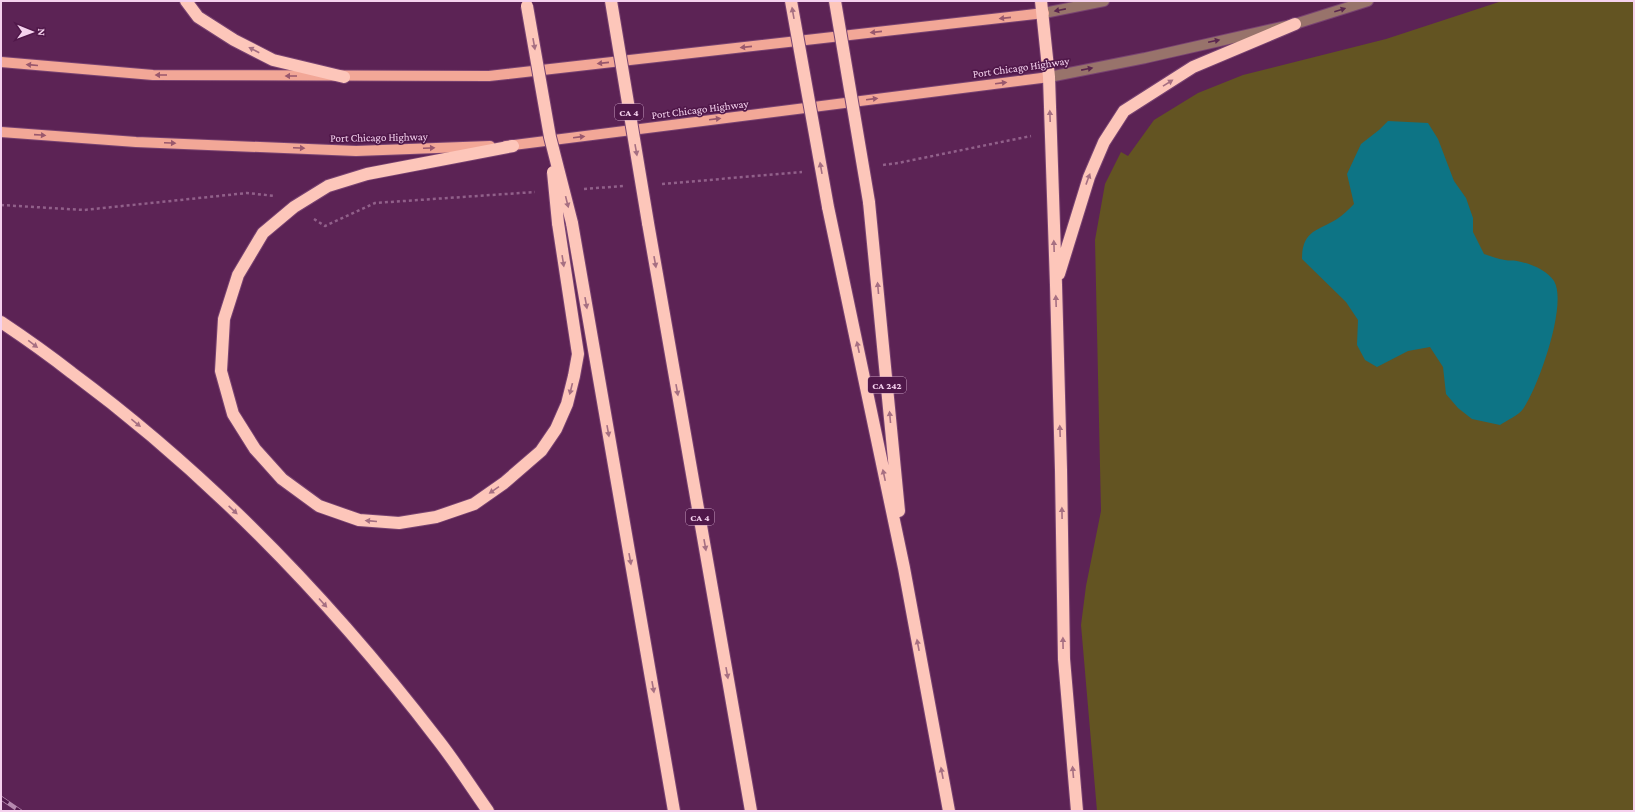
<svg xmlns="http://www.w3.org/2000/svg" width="1635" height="812" viewBox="0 0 1635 812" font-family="'Crimson Pro',serif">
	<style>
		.green { fill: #635422 }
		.water { fill: #0d7485 }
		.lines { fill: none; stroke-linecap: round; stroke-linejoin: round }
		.minor-casing { stroke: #784271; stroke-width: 12 }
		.major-casing { stroke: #784271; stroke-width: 12 }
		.highway-casing { stroke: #784271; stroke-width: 14 }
		.path { stroke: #91608a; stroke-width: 2.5; stroke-dasharray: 3 3; stroke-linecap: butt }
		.minor { stroke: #98736b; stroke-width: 10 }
		.major { stroke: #f2a797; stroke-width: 10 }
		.highway { stroke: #fdc6ba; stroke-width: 12 }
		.rail-casing { stroke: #b68aaf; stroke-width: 4.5 }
		.rail { stroke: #50184a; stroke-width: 3; stroke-dasharray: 9; stroke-linecap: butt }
		.highway-bridge-casing { stroke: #784271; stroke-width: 14; stroke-linecap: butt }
		.highway-bridge { stroke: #fdc6ba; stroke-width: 12 }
		.oneway { fill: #5b264f }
		.oneway2 { fill: #a66f82 }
		.oneway3 { fill: #99586d }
		.labels { text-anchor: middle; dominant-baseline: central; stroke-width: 3.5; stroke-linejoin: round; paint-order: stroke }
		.shield { fill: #50184a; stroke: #c49abd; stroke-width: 1 }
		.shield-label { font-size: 10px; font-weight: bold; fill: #f5d2ee }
		.street-label { font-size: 11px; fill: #f5d2ee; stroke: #50184a }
	</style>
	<rect width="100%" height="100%" fill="#5c2355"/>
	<path class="green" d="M 1502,1 L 1634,1 L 1634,811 L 1097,811 L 1081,625 L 1086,586 L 1101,511 L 1095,240 L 1105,184 L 1121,152 L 1128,156 L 1154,120 L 1198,93 L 1243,75 L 1386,39 Z"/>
	<path class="water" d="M 1388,121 L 1428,123 L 1438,139 L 1454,181 L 1466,198 L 1473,218 L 1473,232 L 1484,254 C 1491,256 1498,259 1505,260 C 1509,261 1513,260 1517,261 C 1529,263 1547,270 1554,281 C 1568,304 1538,388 1523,409 C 1518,416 1507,420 1500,425 L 1472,419 L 1458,408 L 1446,394 L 1443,367 L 1430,347 L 1408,351 L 1377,367 L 1365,360 L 1357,345 L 1358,320 L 1346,302 L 1302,259 C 1302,230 1318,231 1337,219 C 1343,215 1349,209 1354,204 L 1347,174 L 1361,144 L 1379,130 Z"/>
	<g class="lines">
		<defs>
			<path id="minor" d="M 1044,13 L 1104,1
				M 1049,77 L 1145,58 L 1295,24 L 1368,1"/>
			<path id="major" d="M 1,62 L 153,75 L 489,76 L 1044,13
				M 1,132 L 136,142 L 356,151 L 490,146
				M 506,146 L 1049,77"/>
			<path id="highway" d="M 186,1 L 198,17 L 234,40 L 273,60 L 344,77
				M 1041,1 L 1049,77 L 1056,285 L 1061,470 L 1064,659 L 1077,811
				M 513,146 L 367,174 L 328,186 L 294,207 L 263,233 L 238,275 L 224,319 L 221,371 L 233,414 L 255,449 L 282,479 L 319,506 L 359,520 L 399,523 L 436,517 L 474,504 L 504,483 L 541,451 L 556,429 L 567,404 L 574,376 L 578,354 L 558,223
				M 869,202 L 899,511
				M 828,207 L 904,568 L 949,811
				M 572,223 L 674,811
				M 648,223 L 751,811
				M 1059,274 L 1089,177 L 1104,142 L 1124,111 L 1193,67 L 1295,24
				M 1,322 C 25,338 49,355 72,373 C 211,476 333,603 438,740 C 456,763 471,787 488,811"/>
		</defs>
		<use href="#minor" class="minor-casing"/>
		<use href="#major" class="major-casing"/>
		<use href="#highway" class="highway-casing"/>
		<path class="path" d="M 883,165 L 898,163 L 1031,136
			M 662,184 L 802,172
			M 584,189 L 623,186
			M 1,205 L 84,210 L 247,193 L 275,196
			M 314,219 L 325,226 L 375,203 L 535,192"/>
		<use href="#minor" class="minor"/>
		<use href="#major" class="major"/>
		<use href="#highway" class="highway"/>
		<defs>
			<path id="rail" d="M 1,798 L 20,811"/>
		</defs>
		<use href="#rail" class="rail-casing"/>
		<use href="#rail" class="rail"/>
		<defs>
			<path id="highway-bridge" d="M 611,1 L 648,223
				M 791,1 L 828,207
				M 835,1 L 869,202
				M 527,6 L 550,137 L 572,223
				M 553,172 L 558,223"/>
		</defs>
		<use href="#highway-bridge" class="highway-bridge-casing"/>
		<use href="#highway-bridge" class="highway-bridge"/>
	</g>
	<defs><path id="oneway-solid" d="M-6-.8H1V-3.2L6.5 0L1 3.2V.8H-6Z"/></defs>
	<g class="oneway">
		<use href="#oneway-solid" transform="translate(1060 10) rotate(169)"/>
		<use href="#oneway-solid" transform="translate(1340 10) rotate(-18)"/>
		<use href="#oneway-solid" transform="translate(1214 41) rotate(-12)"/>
		<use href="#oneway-solid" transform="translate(1087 69) rotate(-11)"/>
	</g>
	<g class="oneway2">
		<use href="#oneway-solid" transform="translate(793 13) rotate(-100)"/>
		<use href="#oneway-solid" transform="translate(534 44) rotate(80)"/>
		<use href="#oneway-solid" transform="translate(254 50) rotate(-152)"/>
		<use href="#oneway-solid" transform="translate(1168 83) rotate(-32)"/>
		<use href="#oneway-solid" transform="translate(1050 116) rotate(-92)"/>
		<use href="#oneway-solid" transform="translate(636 150) rotate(80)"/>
		<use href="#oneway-solid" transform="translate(821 168) rotate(-100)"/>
		<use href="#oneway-solid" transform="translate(1088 179) rotate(-70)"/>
		<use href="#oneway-solid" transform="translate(567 202) rotate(76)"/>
		<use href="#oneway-solid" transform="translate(1054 246) rotate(-92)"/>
		<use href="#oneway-solid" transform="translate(563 261) rotate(81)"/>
		<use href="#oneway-solid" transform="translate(655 262) rotate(80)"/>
		<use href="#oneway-solid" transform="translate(878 288) rotate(-95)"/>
		<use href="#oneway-solid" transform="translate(1056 301) rotate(-92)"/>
		<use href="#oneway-solid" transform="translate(586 303) rotate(80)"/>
		<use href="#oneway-solid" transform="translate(33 344) rotate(37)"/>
		<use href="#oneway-solid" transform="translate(858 347) rotate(-102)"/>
		<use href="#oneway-solid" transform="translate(571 389) rotate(104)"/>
		<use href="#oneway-solid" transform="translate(677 390) rotate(80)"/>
		<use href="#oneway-solid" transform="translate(890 417) rotate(-95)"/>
		<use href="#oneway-solid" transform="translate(136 423) rotate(39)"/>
		<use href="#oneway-solid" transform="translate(608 431) rotate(80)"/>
		<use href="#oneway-solid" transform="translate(1060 431) rotate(-92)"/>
		<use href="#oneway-solid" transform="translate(884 475) rotate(-102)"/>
		<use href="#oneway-solid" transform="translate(494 490) rotate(146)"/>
		<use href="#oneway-solid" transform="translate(233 510) rotate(43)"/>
		<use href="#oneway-solid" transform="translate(1062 513) rotate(-91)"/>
		<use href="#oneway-solid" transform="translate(371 521) rotate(-175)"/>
		<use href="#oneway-solid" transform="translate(705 545) rotate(80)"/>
		<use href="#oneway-solid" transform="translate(630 559) rotate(80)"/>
		<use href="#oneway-solid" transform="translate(323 603) rotate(48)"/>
		<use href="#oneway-solid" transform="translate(1063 643) rotate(-91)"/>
		<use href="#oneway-solid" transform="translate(918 645) rotate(-101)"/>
		<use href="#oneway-solid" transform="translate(727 673) rotate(80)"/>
		<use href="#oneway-solid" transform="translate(653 687) rotate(80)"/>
		<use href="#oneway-solid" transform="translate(1073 772) rotate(-95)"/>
		<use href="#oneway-solid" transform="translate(942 773) rotate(-101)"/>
	</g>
	<g class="oneway3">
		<use href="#oneway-solid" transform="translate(1005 18) rotate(174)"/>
		<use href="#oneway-solid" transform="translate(876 32) rotate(174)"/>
		<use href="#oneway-solid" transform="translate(746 47) rotate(174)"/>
		<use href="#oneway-solid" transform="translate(603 63) rotate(174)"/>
		<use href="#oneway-solid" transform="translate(32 65) rotate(-175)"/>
		<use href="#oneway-solid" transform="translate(161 75) rotate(-180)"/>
		<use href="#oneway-solid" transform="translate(291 76) rotate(-180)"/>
		<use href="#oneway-solid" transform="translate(1001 83) rotate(-7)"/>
		<use href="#oneway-solid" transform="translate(872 99) rotate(-7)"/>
		<use href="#oneway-solid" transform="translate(715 119) rotate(-7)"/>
		<use href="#oneway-solid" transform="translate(40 135) rotate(4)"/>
		<use href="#oneway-solid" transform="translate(579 137) rotate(-7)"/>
		<use href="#oneway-solid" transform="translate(170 143) rotate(2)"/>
		<use href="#oneway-solid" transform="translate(299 148) rotate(2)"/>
		<use href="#oneway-solid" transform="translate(429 148) rotate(-2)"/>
	</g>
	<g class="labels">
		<g class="shield">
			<rect x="615" y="104" width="28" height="16" rx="3"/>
			<rect x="868" y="377" width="38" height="16" rx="3"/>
			<rect x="686" y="509" width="28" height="16" rx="3"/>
		</g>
		<g class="shield-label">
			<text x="629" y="112">CA 4</text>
			<text x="887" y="385">CA 242</text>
			<text x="700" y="517">CA 4</text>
		</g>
		<g class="street-label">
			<text transform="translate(1021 67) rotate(-8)">Port Chicago Highway</text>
			<text transform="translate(700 109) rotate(-7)">Port Chicago Highway</text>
			<text transform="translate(379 137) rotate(-1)">Port Chicago Highway</text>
		</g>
	</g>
	<rect width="1635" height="812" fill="none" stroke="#f5d2ee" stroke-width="4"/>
	<g transform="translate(32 32) rotate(91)" stroke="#50184a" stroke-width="3" paint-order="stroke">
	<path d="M0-3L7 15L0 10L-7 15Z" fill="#f5d2ee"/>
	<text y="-6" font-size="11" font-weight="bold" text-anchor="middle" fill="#f5d2ee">N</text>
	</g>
</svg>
